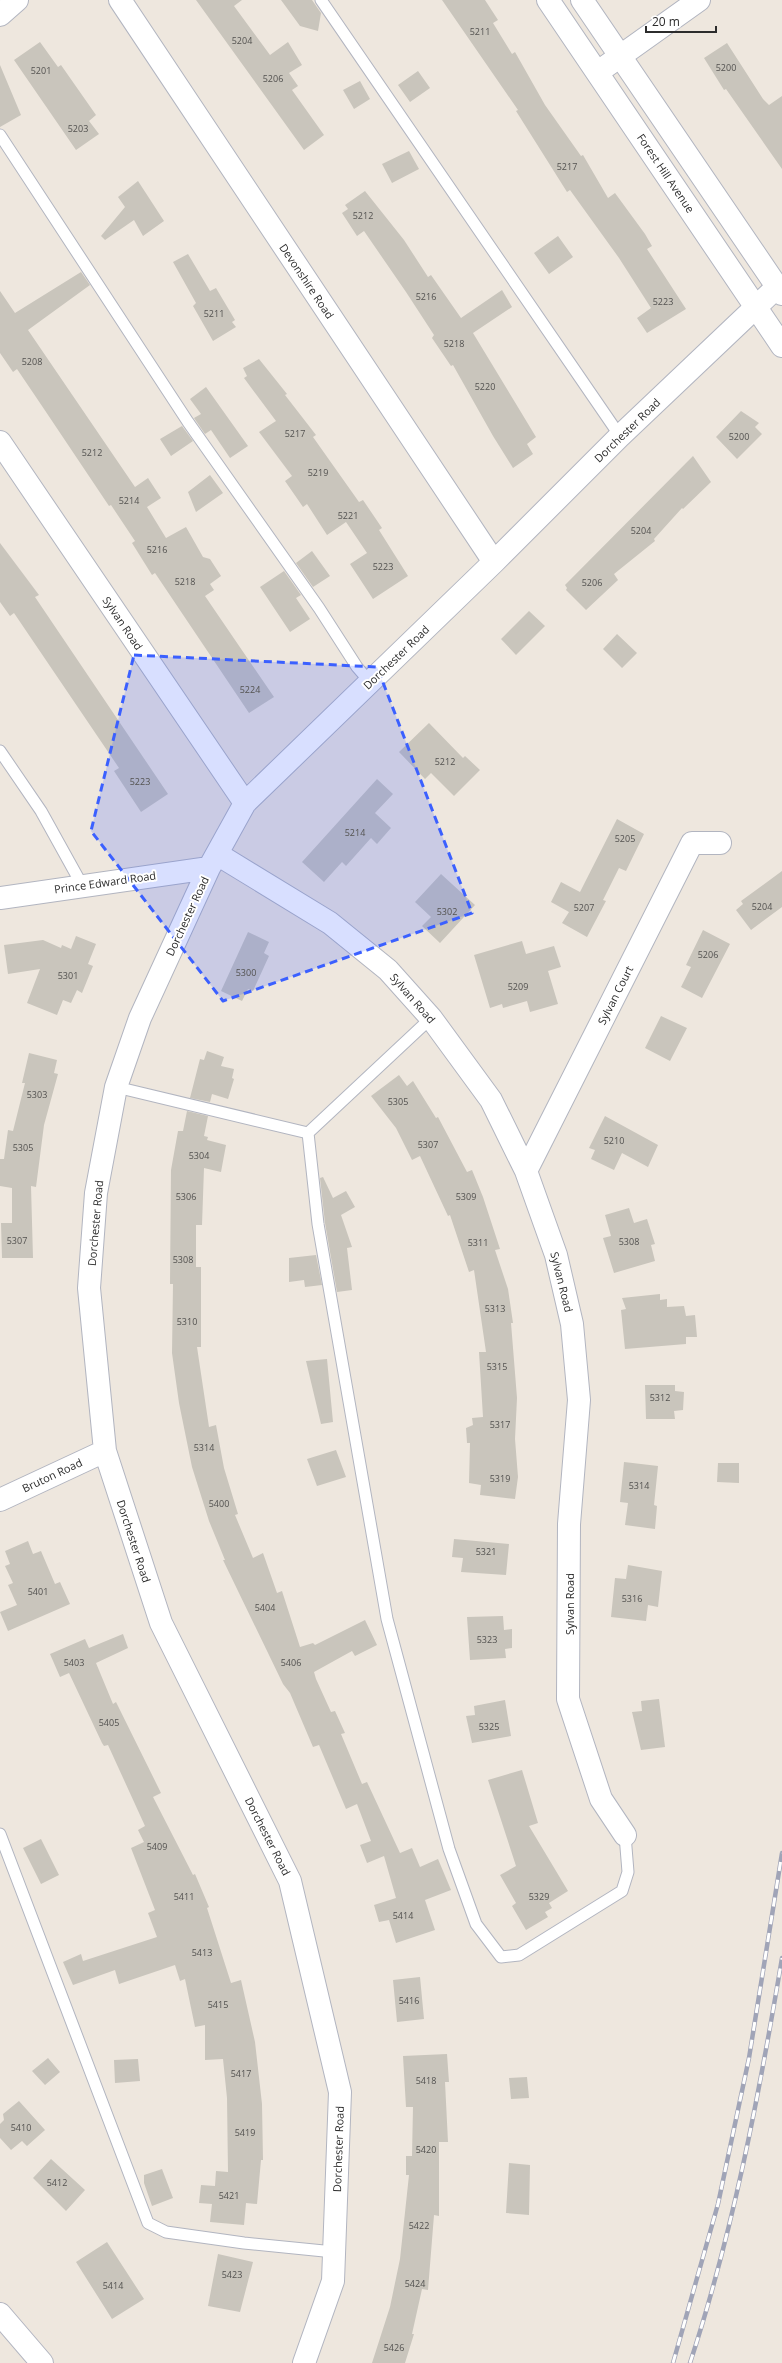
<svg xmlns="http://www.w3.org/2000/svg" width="782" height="2363" viewBox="0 0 782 2363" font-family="'Open Sans',sans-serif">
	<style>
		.building { fill: #c9c5bc }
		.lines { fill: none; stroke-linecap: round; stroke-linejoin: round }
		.service-casing { stroke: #b2b5c0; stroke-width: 13 }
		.minor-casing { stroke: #b2b5c0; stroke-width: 24 }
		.secondary-casing { stroke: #b2b5c0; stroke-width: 24 }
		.service { stroke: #fff; stroke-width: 11 }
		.minor { stroke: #fff; stroke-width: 22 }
		.secondary { stroke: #fff; stroke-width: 22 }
		.rail-casing { stroke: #a0a4b7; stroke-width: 4.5 }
		.rail { stroke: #fff; stroke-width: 3; stroke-dasharray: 9; stroke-linecap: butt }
		.marked { fill: #3b60ff; fill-opacity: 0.2; stroke: #3b60ff; stroke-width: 3; stroke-dasharray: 8 5; stroke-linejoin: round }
		.labels { text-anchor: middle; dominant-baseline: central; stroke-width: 4; stroke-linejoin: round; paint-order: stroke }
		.number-label { font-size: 9px; fill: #535250 }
		.street-label { font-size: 11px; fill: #2c2c2c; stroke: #fff }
	</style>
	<rect width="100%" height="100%" fill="#eee7de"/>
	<path class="building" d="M 196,0 L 242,0 L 234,6 L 270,55 L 288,42 L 302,65 L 289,73 L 298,86 L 292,90 L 324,135 L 304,150 Z
		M 281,0 L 312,0 L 321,13 L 318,31 L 300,26 Z
		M 442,0 L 485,0 L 498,20 L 493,23 L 512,54 L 515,52 L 545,105 L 581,156 L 583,155 L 608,198 L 615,193 L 645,234 L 652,246 L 647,249 L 686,309 L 647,333 L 637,318 L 651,308 L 619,258 L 570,190 L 567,192 L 516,111 L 518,110 Z
		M 40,42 L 58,67 L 61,65 L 96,115 L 89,121 L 99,134 L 76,150 L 14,60 Z
		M 727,43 L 763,99 L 769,105 L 782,96 L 782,169 L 726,89 L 724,90 L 704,58 Z
		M 0,65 L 21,115 L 0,127 Z
		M 418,71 L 430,88 L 410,102 L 398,85 Z
		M 360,81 L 370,99 L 354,109 L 343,90 Z
		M 409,151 L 419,169 L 392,183 L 382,164 Z
		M 138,181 L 164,221 L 143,236 L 134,220 L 105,240 L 101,236 L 125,207 L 118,197 Z
		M 365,191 L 404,240 L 428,277 L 431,275 L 461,318 L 502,290 L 512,307 L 473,333 L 536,437 L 527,444 L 533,454 L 513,468 L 493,436 L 453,365 L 451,366 L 432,338 L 434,335 L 406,292 L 364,231 L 357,236 L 342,213 L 348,209 L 345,205 Z
		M 558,236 L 573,257 L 549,274 L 534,253 Z
		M 188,254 L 210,291 L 216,288 L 235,320 L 232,322 L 236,327 L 213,341 L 193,306 L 196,303 L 173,262 Z
		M 81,272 L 90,285 L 28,330 L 135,487 L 148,478 L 161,498 L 147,507 L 166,538 L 186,527 L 203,557 L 210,559 L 221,576 L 210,584 L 214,590 L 205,596 L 274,697 L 249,713 L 155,573 L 152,575 L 132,543 L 135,541 L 111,505 L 109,506 L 42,406 L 17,369 L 13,372 L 0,353 L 0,291 L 15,313 Z
		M 259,359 L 287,394 L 285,395 L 316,435 L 313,437 L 359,502 L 363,500 L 382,528 L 379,530 L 408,576 L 373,599 L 350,564 L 367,553 L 346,522 L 327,535 L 307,504 L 303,507 L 285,481 L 292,476 L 259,432 L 276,421 L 244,378 L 247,376 L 243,368 Z
		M 206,387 L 248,446 L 230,458 L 211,430 L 205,434 L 194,418 L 201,414 L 190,399 Z
		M 741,411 L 759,423 L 755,427 L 762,434 L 737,459 L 716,437 Z
		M 182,426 L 193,441 L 171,456 L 160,439 Z
		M 693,456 L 711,482 L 683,509 L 682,508 L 654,539 L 655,541 L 614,574 L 618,580 L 586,610 L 566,590 L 567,588 L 565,585 Z
		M 210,475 L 223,493 L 196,512 L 188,492 Z
		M 0,543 L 39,595 L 35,597 L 168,794 L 141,812 L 114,771 L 119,768 L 14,613 L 10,616 L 0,602 Z
		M 312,551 L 330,576 L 313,587 L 296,563 Z
		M 284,571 L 301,595 L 296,598 L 310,619 L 290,632 L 260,587 Z
		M 529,611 L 545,626 L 516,655 L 501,639 Z
		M 617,634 L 637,653 L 622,668 L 603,649 Z
		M 429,723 L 463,758 L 465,756 L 480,770 L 454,796 L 431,773 L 425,779 L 399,752 Z
		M 377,779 L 393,794 L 375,813 L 391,828 L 377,844 L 371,838 L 346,866 L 342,862 L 324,882 L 302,862 Z
		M 617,819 L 644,834 L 626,871 L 619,868 L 603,900 L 606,901 L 587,937 L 562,923 L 569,912 L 551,902 L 561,882 L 580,892 Z
		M 782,871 L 782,907 L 751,930 L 736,910 L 743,904 L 741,901 Z
		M 441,874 L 475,905 L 440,943 L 422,926 L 431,917 L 415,902 Z
		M 703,930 L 730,944 L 702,998 L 681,987 L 691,967 L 686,965 Z
		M 248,932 L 269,942 L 264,953 L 269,956 L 253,991 L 248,989 L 242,1001 L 221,991 Z
		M 76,936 L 96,944 L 88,964 L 93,966 L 82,993 L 77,990 L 71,1003 L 63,1000 L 57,1015 L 27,1003 L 40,969 L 8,974 L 4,945 L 43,940 L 61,948 L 62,945 L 71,949 Z
		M 522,941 L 526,954 L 554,946 L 561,967 L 548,971 L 558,1004 L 530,1012 L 527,1001 L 503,1008 L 502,1004 L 490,1008 L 474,955 Z
		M 661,1016 L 687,1028 L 670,1061 L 645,1048 Z
		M 207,1051 L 224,1057 L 221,1066 L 234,1069 L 232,1078 L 234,1079 L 228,1099 L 212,1094 L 210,1102 L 190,1098 L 200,1059 L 204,1060 Z
		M 29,1053 L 57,1060 L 54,1073 L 58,1074 L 44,1125 L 36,1187 L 31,1186 L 33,1258 L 2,1258 L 1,1223 L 12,1223 L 12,1188 L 0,1186 L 0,1159 L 4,1159 L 8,1130 L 13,1131 L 25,1083 L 22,1083 Z
		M 399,1075 L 407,1086 L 413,1081 L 436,1118 L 438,1117 L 467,1172 L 472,1170 L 483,1197 L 500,1249 L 495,1250 L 508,1289 L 513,1323 L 511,1323 L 517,1398 L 515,1439 L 518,1477 L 515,1499 L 480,1495 L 481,1485 L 469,1483 L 470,1443 L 467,1443 L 466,1428 L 473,1425 L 472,1418 L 483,1417 L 479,1352 L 486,1352 L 474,1270 L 469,1272 L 450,1215 L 448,1216 L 420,1156 L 412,1160 L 396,1128 L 371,1096 Z
		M 187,1111 L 208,1116 L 204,1136 L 208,1137 L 207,1140 L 226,1145 L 221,1172 L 204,1168 L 202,1225 L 196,1225 L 196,1267 L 201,1267 L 201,1347 L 197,1347 L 209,1427 L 216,1425 L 224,1468 L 238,1514 L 235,1515 L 253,1558 L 263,1553 L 277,1593 L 282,1591 L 300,1647 L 313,1643 L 315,1645 L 365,1620 L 377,1645 L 355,1656 L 352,1651 L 314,1672 L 316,1679 L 331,1712 L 335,1711 L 345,1733 L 341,1734 L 362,1784 L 367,1782 L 400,1853 L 412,1848 L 420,1867 L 438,1859 L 451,1890 L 425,1900 L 435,1930 L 396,1943 L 389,1920 L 379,1922 L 374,1905 L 396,1898 L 384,1856 L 367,1863 L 360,1845 L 371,1841 L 357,1804 L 346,1809 L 319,1745 L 313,1747 L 290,1693 L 283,1684 L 223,1560 L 225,1560 L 209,1521 L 192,1467 L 179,1403 L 172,1353 L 173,1284 L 170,1284 L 171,1170 L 178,1131 L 183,1131 Z
		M 605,1116 L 658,1145 L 648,1167 L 622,1153 L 614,1170 L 591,1159 L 595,1150 L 589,1148 Z
		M 323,1177 L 333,1198 L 346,1191 L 355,1207 L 341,1215 L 352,1247 L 347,1248 L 352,1290 L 337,1292 L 325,1223 L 320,1178 Z
		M 629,1208 L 634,1223 L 647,1219 L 655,1244 L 651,1245 L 655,1261 L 614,1273 L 603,1238 L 611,1236 L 605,1215 Z
		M 316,1255 L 322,1285 L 305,1287 L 304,1280 L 289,1282 L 289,1258 Z
		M 660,1294 L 660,1300 L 667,1299 L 667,1307 L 684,1306 L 686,1316 L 695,1315 L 697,1337 L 686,1337 L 686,1344 L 625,1349 L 621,1310 L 626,1309 L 622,1298 Z
		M 327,1359 L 333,1422 L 321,1424 L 306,1361 Z
		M 645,1385 L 675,1385 L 675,1391 L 684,1392 L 683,1410 L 674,1411 L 675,1419 L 646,1419 Z
		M 336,1450 L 346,1477 L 317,1486 L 307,1459 Z
		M 624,1462 L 658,1466 L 654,1505 L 657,1506 L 655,1529 L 625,1525 L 628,1503 L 620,1502 Z
		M 718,1463 L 739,1463 L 739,1483 L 717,1482 Z
		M 454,1539 L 509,1544 L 506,1575 L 461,1572 L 463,1558 L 452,1557 Z
		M 28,1541 L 33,1554 L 41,1551 L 55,1584 L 60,1582 L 70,1604 L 8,1631 L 0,1612 L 17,1605 L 8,1585 L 13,1583 L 5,1566 L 10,1564 L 5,1551 Z
		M 628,1565 L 662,1571 L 658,1607 L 648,1605 L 646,1621 L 611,1617 L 615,1578 L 626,1579 Z
		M 503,1616 L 504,1630 L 512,1629 L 512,1648 L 505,1649 L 506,1658 L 470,1660 L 467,1617 Z
		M 123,1634 L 128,1648 L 96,1663 L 113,1704 L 116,1702 L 161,1793 L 153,1797 L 193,1875 L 195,1874 L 209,1907 L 207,1908 L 231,1983 L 241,1980 L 255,2042 L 262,2104 L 263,2160 L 261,2160 L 257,2204 L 246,2203 L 244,2225 L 210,2222 L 212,2204 L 199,2203 L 201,2185 L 215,2186 L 216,2171 L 228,2172 L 227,2098 L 223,2059 L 205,2060 L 205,2025 L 195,2027 L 185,1979 L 180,1981 L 175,1965 L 119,1984 L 115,1970 L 73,1985 L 63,1962 L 81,1954 L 83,1961 L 157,1937 L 148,1913 L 155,1910 L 131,1848 L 144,1842 L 138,1830 L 145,1826 L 108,1745 L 104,1746 L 102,1743 L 69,1673 L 60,1677 L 50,1654 L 85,1639 L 89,1648 Z
		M 659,1699 L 665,1747 L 641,1750 L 632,1712 L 642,1711 L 641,1701 Z
		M 505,1700 L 511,1736 L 472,1743 L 466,1716 L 475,1715 L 474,1706 Z
		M 522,1770 L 538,1823 L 529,1826 L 568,1891 L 549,1903 L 552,1908 L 545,1912 L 548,1917 L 526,1930 L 512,1906 L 516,1903 L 500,1875 L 516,1866 L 488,1780 Z
		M 41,1839 L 59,1875 L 41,1884 L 23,1848 Z
		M 420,1977 L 424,2019 L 397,2022 L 393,1980 Z
		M 447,2054 L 449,2082 L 445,2082 L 448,2142 L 439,2142 L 439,2216 L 434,2215 L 428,2290 L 422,2289 L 412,2334 L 414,2334 L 405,2363 L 372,2363 L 390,2307 L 400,2259 L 409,2175 L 406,2175 L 406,2156 L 412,2156 L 413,2107 L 406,2107 L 403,2056 Z
		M 48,2058 L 60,2072 L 45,2085 L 32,2071 Z
		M 138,2059 L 140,2081 L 115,2083 L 114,2060 Z
		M 527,2077 L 529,2098 L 511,2099 L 509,2078 Z
		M 19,2101 L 45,2130 L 27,2146 L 22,2141 L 11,2150 L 0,2138 L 0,2124 L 4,2120 L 3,2114 Z
		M 51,2159 L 85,2190 L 66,2211 L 33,2178 Z
		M 509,2163 L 530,2165 L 529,2215 L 506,2213 Z
		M 162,2169 L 173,2198 L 152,2206 L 144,2183 L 144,2175 Z
		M 107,2242 L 144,2299 L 112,2319 L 76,2262 Z
		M 218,2254 L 253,2262 L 240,2312 L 208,2306 Z"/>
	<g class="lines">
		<defs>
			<path id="service" d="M 321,0 L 620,436
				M 0,135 L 188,422 L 319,608 L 357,667 L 370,682
				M 0,751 L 41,811 L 82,885
				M 116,1087 L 308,1133 L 431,1018
				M 308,1133 L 318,1224 L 387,1619 L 449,1849 L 476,1924 L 501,1957 L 519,1955 L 622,1891 L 628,1872 L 625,1835
				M 0,1834 L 148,2223 L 166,2232 L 244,2243 L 334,2252"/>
			<path id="minor" d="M 120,0 L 494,562
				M 0,15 L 17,0
				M 598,72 L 699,0
				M 0,442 L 245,803
				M 217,854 L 330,923 L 388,970 L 431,1018 L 491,1100 L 526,1171 L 556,1255 L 572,1324 L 579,1400 L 569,1524 L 568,1699 L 601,1799 L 625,1835
				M 0,898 L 209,868
				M 526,1171 L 692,843 L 720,843
				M 0,1500 L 105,1451
				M 0,2314 L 42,2363
				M 304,2363 L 333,2281 L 340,2092 L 290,1881 L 161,1623 L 105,1451 L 89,1288 L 96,1193 L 116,1087 L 140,1018 L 209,868 L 245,803 L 494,562 L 620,436 L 777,287"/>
			<path id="secondary" d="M 548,0 L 782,346
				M 582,0 L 782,294"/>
		</defs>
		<use href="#service" class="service-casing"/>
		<use href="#minor" class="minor-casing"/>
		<use href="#secondary" class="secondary-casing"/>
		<use href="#service" class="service"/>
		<use href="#minor" class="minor"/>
		<use href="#secondary" class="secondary"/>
		<defs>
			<path id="rail" d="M 673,2363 L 718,2204 L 749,2058 L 782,1853
				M 690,2363 C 733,2232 759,2095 782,1958"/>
		</defs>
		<use href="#rail" class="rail-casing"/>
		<use href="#rail" class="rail"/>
	</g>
	<path class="marked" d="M 134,655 L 377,667 L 472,913 L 223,1001 L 91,831 Z"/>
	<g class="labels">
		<g class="number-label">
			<text x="480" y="31">5211</text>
			<text x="242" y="40">5204</text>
			<text x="726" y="67">5200</text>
			<text x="41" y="70">5201</text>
			<text x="273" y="78">5206</text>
			<text x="78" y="128">5203</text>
			<text x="567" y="166">5217</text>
			<text x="363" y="215">5212</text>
			<text x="426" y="296">5216</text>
			<text x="663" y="301">5223</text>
			<text x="214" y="313">5211</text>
			<text x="454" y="343">5218</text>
			<text x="32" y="361">5208</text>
			<text x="485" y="386">5220</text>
			<text x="295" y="433">5217</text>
			<text x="739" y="436">5200</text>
			<text x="92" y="452">5212</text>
			<text x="318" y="472">5219</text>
			<text x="129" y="500">5214</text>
			<text x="348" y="515">5221</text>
			<text x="641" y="530">5204</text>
			<text x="157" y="549">5216</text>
			<text x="383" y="566">5223</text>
			<text x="185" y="581">5218</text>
			<text x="592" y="582">5206</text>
			<text x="250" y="689">5224</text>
			<text x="445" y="761">5212</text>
			<text x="140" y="781">5223</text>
			<text x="355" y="832">5214</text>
			<text x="625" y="838">5205</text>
			<text x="762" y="906">5204</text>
			<text x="584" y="907">5207</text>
			<text x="447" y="911">5302</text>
			<text x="708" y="954">5206</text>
			<text x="246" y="972">5300</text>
			<text x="68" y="975">5301</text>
			<text x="518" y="986">5209</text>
			<text x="37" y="1094">5303</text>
			<text x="398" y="1101">5305</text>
			<text x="614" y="1140">5210</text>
			<text x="428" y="1144">5307</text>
			<text x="23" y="1147">5305</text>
			<text x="199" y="1155">5304</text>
			<text x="186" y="1196">5306</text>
			<text x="466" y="1196">5309</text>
			<text x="17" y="1240">5307</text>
			<text x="629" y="1241">5308</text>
			<text x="478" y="1242">5311</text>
			<text x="183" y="1259">5308</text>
			<text x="495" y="1308">5313</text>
			<text x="187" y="1321">5310</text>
			<text x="497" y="1366">5315</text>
			<text x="660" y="1397">5312</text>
			<text x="500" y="1424">5317</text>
			<text x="204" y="1447">5314</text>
			<text x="500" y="1478">5319</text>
			<text x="639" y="1485">5314</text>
			<text x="219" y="1503">5400</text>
			<text x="486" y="1551">5321</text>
			<text x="38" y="1591">5401</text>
			<text x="632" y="1598">5316</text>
			<text x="265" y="1607">5404</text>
			<text x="487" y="1639">5323</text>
			<text x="74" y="1662">5403</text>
			<text x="291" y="1662">5406</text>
			<text x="109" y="1722">5405</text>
			<text x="489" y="1726">5325</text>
			<text x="157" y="1846">5409</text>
			<text x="184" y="1896">5411</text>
			<text x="539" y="1896">5329</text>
			<text x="403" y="1915">5414</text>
			<text x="202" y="1952">5413</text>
			<text x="409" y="2000">5416</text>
			<text x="218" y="2004">5415</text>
			<text x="241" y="2073">5417</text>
			<text x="426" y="2080">5418</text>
			<text x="21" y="2127">5410</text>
			<text x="245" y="2132">5419</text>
			<text x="426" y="2149">5420</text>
			<text x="57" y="2182">5412</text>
			<text x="229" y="2195">5421</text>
			<text x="419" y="2225">5422</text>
			<text x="232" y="2274">5423</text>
			<text x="415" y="2283">5424</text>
			<text x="113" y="2285">5414</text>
			<text x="394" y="2347">5426</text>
		</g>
		<g class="street-label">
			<text transform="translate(666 173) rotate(56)">Forest Hill Avenue</text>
			<text transform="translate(307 281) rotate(56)">Devonshire Road</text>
			<text transform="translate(627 430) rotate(-44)">Dorchester Road</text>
			<text transform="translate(123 623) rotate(56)">Sylvan Road</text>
			<text transform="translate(396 657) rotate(-44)">Dorchester Road</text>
			<text transform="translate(105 882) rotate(-8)">Prince Edward Road</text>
			<text transform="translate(187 916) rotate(-65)">Dorchester Road</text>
			<text transform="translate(615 995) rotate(-63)">Sylvan Court</text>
			<text transform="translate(413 998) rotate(49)">Sylvan Road</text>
			<text transform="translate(95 1223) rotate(-85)">Dorchester Road</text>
			<text transform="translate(562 1282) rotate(76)">Sylvan Road</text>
			<text transform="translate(52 1475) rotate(-25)">Bruton Road</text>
			<text transform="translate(134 1541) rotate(72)">Dorchester Road</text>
			<text transform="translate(569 1604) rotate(-90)">Sylvan Road</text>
			<text transform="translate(268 1836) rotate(63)">Dorchester Road</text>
			<text transform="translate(338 2149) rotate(-88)">Dorchester Road</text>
		</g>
	</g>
	<path d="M646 26v6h70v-6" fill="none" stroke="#2c2c2c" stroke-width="2"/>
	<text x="652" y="26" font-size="12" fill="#2c2c2c" stroke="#ffffff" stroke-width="3" paint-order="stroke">20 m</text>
</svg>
